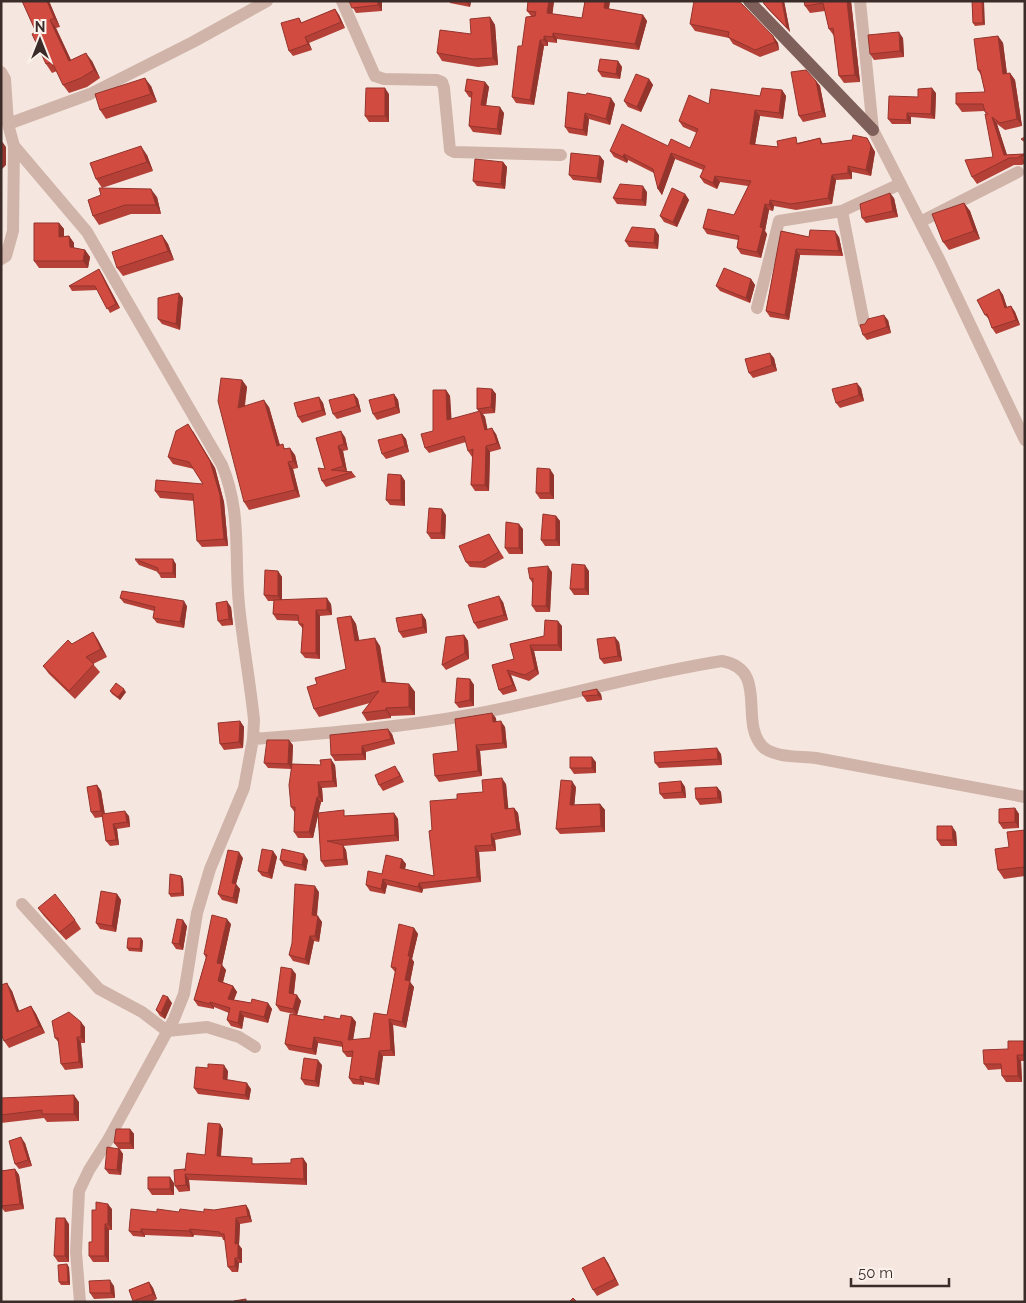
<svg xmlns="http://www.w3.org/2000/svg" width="1026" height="1303" viewBox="0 0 1026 1303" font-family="Raleway,sans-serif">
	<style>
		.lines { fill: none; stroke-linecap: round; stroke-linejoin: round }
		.minor { stroke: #d0b4a9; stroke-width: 12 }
		.major { stroke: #7f5f59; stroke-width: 12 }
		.wall { fill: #b54037 }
		.shaded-wall { fill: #93342d }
		.building { fill: #d24b40; stroke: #93342d }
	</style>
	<rect width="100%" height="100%" fill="#f5e7df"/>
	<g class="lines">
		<path class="minor" d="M 342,1 L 375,76 L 384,79 L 437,80 L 442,82 L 444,88 L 450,150 L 454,152 L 561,155
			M 860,1 L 873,130 L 940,261 L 1025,440
			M 1,72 L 5,79 L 8,124 L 14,146 L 13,231 L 6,256 L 1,259
			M 8,124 L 90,94 L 193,42 L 267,1
			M 14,146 L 87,232 L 222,465 C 242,513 234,556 239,605 C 243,644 250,682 254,720 L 253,739 L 244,788 L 210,869 L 197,913 L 184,994 L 174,1019 L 108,1140 L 89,1170 L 79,1191 L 76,1252 L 80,1302
			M 842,211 L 864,323
			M 920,222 L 1018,172
			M 757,308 L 779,221 L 842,211 L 900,184
			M 253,739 C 326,733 398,728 469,715 C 554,700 637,674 722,661 C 770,670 738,722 763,747 C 775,758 801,756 816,758 L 1025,797
			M 22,904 L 99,989 L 142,1012 L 167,1031 L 207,1027 L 239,1037 L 255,1047"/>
		<path class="major" d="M 749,1 L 873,130"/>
	</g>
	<path class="wall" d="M 22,1 L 49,1 L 60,27 L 56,28 L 71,60 L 92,61 L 100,78 L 87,87 L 69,93 L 63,85 L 57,71 L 52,73 L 46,64 L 36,32 Z
		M 349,1 L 382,1 L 382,11 L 356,13 Z
		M 449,1 L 471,1 L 470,7 L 450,3 Z
		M 528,1 L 554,1 L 552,14 L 582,18 L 585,1 L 610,1 L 609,9 L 643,15 L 647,21 L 639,50 L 557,39 L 557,43 L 548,42 L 548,46 L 544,46 L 534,105 L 516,103 L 512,97 L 522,46 L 531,16 L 527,11 Z
		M 763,1 L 784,1 L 790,32 L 767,8 Z
		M 804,1 L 851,1 L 860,82 L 844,83 L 839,76 L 834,36 L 829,29 L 825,11 L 810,13 L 805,6 Z
		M 972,1 L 985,25 L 975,26 L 973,23 Z
		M 335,9 L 339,15 L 345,28 L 309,43 L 312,50 L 293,56 L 289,51 L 299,18 L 302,23 Z
		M 490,17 L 495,25 L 498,65 L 478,67 L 442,61 L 437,53 L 471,34 Z
		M 690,24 L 773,36 L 778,43 L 779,50 L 760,57 L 733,44 L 729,38 L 695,31 Z
		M 998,36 L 1003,43 L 1007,74 L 1010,73 L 1015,80 L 1022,126 L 1005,130 L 997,124 L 1007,155 L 1024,154 L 1025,165 L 1024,164 L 1022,165 L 1014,165 L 977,184 L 972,177 L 993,157 L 987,114 L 985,111 L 962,112 L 956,104 L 985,92 L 981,75 L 978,70 Z
		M 903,38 L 904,57 L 874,60 L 870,54 Z
		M 618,61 L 622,67 L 620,79 L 602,77 L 598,71 Z
		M 649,79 L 653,85 L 641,112 L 628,107 L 624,101 Z
		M 816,81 L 820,86 L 826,117 L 803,122 L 799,116 Z
		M 485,82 L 489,87 L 486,106 L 504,113 L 501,135 L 473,132 L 469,126 L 472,98 L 469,97 L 465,91 Z
		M 151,86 L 157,102 L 106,119 L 100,110 Z
		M 782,90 L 786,96 L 783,119 L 760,116 L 755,145 L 778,147 L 820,138 L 823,144 L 852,140 L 867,138 L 875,152 L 871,176 L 852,172 L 852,179 L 836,180 L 832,204 L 796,210 L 774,206 L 773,211 L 769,210 L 765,231 L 767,234 L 761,258 L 741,254 L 737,248 L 738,240 L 707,234 L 703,228 L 734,215 L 748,186 L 720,182 L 717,189 L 704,183 L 700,177 L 703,170 L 675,159 L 662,195 L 658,189 L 654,173 L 628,160 L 627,163 L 614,157 L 610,151 L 668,146 L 690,148 L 697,133 L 683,127 L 679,121 L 709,104 L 760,96 Z
		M 568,92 L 615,104 L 610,125 L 589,119 L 587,136 L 569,133 L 565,127 Z
		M 936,93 L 935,119 L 911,117 L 911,124 L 892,124 L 888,119 L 918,97 Z
		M 389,94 L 389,122 L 369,122 L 365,116 Z
		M 147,155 L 153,171 L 102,188 L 96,179 Z
		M 600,156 L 604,161 L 601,183 L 573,180 L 569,175 Z
		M 503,162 L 507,167 L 505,189 L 477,186 L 473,181 Z
		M 647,192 L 646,206 L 617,204 L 613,198 Z
		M 685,194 L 689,200 L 677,227 L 664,222 L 660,216 Z
		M 157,197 L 161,214 L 131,214 L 99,225 L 93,216 L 88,200 Z
		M 894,198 L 898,217 L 866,223 L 862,218 Z
		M 964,203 L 970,211 L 980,239 L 949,250 L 943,242 Z
		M 59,223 L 64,229 L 64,236 L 69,236 L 74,243 L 74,248 L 85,250 L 90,257 L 88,268 L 39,268 L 34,261 Z
		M 781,231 L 809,237 L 839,237 L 843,256 L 800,255 L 789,320 L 770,317 L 766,311 Z
		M 162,235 L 168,244 L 174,260 L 123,276 L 117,268 Z
		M 659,235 L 658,249 L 629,247 L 625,241 Z
		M 102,274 L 120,308 L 110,313 L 98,290 L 72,291 L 69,286 Z
		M 751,279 L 755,285 L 750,303 L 720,291 L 716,286 Z
		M 999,289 L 1003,295 L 1007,307 L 1011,306 L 1015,312 L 1020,325 L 996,334 L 992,328 L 990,320 L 985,315 Z
		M 183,298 L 180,330 L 162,324 L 158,319 Z
		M 888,320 L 891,333 L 867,340 L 863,335 Z
		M 774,358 L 777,371 L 753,378 L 749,373 Z
		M 242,380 L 247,387 L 245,406 L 269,407 L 280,445 L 295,455 L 298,468 L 293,469 L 300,497 L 249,510 L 244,502 Z
		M 861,388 L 864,401 L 840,408 L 836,403 Z
		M 492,389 L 496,394 L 495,413 L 483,414 L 485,417 L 487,429 L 496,434 L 501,449 L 490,452 L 489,491 L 475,491 L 471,485 L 473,456 L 472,457 L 468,451 L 466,442 L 429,453 L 425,448 L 433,431 L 446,390 L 450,396 L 451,419 L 479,412 L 477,409 Z
		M 354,394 L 358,399 L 361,412 L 337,419 L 333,414 Z
		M 394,394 L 398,400 L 400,413 L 377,420 L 373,414 Z
		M 319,397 L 323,403 L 326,415 L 302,423 L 298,417 Z
		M 193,431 L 215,468 L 224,502 L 228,546 L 202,547 L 197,541 L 194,501 L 160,498 L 155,491 L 203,484 L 194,469 L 173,464 L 168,457 Z
		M 402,434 L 406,439 L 409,452 L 386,459 L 382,454 Z
		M 345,437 L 348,450 L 343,451 L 347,471 L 352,472 L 356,477 L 326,487 L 322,481 L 325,469 L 316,438 Z
		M 401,475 L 405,481 L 405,506 L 390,505 L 386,500 Z
		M 554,475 L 554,499 L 540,499 L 536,493 Z
		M 446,515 L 445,539 L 431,539 L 427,533 Z
		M 556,516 L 560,521 L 560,546 L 545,546 L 541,540 Z
		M 523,529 L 523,554 L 509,554 L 505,548 Z
		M 489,534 L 504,558 L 485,568 L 470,567 L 466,562 Z
		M 135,560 L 176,564 L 176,578 L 161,578 L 158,572 L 139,565 Z
		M 278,571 L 282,577 L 282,600 L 331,604 L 332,615 L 320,616 L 320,659 L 305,658 L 301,653 L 303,629 L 299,624 L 299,621 L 277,620 L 273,614 L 274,601 L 268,601 L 264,595 Z
		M 589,571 L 589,595 L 574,595 L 570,589 Z
		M 552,572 L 550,612 L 536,612 L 532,606 L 533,584 L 530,579 Z
		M 120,598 L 187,606 L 184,628 L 157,623 L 153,618 L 154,611 L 124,603 Z
		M 503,602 L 508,620 L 478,629 L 474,623 Z
		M 231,607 L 233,625 L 222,626 L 218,621 Z
		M 422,614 L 426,620 L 427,633 L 403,638 L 399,632 Z
		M 351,616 L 356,624 L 359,641 L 380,646 L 386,682 L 409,684 L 415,692 L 415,715 L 391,716 L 391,718 L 367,721 L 362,713 L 370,703 L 319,717 L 314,709 L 317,684 L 346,669 Z
		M 562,626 L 562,651 L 534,651 L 539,674 L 529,681 L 511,675 L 517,691 L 503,695 L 499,690 L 492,665 L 514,659 L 510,644 L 544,636 Z
		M 93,632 L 98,640 L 107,657 L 93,664 L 100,672 L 75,699 L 49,674 L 43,666 L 72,644 Z
		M 464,635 L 468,641 L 469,659 L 446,670 L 442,665 Z
		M 619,642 L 622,661 L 604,664 L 600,659 Z
		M 470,679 L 474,685 L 474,706 L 459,708 L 455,703 Z
		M 110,691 L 126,692 L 120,700 L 112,694 Z
		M 601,694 L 602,700 L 587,702 L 583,696 Z
		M 496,718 L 496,722 L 505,727 L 507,748 L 480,751 L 482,776 L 439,782 L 435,776 L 458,751 Z
		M 240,721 L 244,727 L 243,748 L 224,750 L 220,744 Z
		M 392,734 L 395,744 L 366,752 L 366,760 L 335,761 L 331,755 Z
		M 293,745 L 292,764 L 321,765 L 335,765 L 337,787 L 322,788 L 323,802 L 321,802 L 318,813 L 347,816 L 394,813 L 398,819 L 399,841 L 343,846 L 346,850 L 348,865 L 325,867 L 321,861 L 318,815 L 313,838 L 298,838 L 294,832 L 295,813 L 291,807 L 291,769 L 268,768 L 264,763 Z
		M 721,754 L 722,765 L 659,768 L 655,763 Z
		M 596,762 L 596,773 L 574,774 L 570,768 Z
		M 399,772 L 404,782 L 383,791 L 379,785 Z
		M 681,781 L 685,787 L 686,798 L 664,799 L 660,794 Z
		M 506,784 L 508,809 L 514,808 L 518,813 L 521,835 L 495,840 L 496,851 L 479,852 L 481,882 L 423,889 L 422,893 L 387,885 L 385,894 L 370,891 L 366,885 L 402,859 L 406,864 L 405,869 L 434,876 L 432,830 L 457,799 L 483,792 Z
		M 97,785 L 101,791 L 105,814 L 129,816 L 130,827 L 117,829 L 119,845 L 110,846 L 106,841 L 102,817 L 95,818 L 91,812 Z
		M 576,787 L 574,805 L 600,804 L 605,810 L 605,832 L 560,834 L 556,829 Z
		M 717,787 L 721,792 L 722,803 L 700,805 L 696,799 Z
		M 1015,808 L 1019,814 L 1019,828 L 1003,829 L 999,823 Z
		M 1025,830 L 1025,876 L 1004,879 L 998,870 L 1009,847 Z
		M 956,832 L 957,846 L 941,846 L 937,840 Z
		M 273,851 L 277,857 L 272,879 L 262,876 L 258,871 Z
		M 243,858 L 236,884 L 240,889 L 237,904 L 222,900 L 218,894 Z
		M 280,860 L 308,860 L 306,871 L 284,866 Z
		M 181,876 L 183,879 L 184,896 L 171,897 L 169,894 Z
		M 319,892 L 317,916 L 322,922 L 319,942 L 314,941 L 309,965 L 293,961 L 289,955 Z
		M 117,894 L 121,900 L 116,932 L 100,929 L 96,923 Z
		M 38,908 L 75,920 L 81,929 L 66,940 L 44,916 Z
		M 231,924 L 222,965 L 226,970 L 223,982 L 233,986 L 237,992 L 234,1000 L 251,1003 L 268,1003 L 272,1009 L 268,1023 L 244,1017 L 242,1029 L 231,1026 L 227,1020 L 229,1013 L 214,1007 L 214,1009 L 198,1006 L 194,1000 L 206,958 L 204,954 Z
		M 187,926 L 183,950 L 176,949 L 172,943 Z
		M 414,928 L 418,934 L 412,959 L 414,962 L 410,982 L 414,987 L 406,1028 L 393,1025 L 395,1056 L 383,1056 L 379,1085 L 364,1082 L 364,1085 L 353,1084 L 349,1078 L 352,1057 L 347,1057 L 343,1052 L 343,1047 L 318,1043 L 316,1055 L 289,1050 L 285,1044 L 294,1014 L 280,1011 L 276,1005 L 296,974 L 294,994 L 301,1001 L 297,1015 L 324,1020 L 340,1019 L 352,1017 L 356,1022 L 353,1040 L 370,1038 L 387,1015 L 395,972 L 391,967 Z
		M 141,938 L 143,941 L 142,952 L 129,951 L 127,948 Z
		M 12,991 L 19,1011 L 31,1006 L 36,1014 L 45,1033 L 9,1048 L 4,1041 Z
		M 172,1003 L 165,1019 L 160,1016 L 156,1010 Z
		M 85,1027 L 85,1043 L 81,1043 L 83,1068 L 65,1070 L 61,1064 L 59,1043 L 55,1038 Z
		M 1024,1041 L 1025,1042 L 1025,1061 L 1021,1061 L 1022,1082 L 1006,1082 L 1002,1076 L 1002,1069 L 988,1070 L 984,1064 Z
		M 322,1065 L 319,1087 L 305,1085 L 301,1079 Z
		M 228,1071 L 227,1080 L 251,1089 L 249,1100 L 198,1094 L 194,1088 Z
		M 1,1098 L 79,1102 L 79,1121 L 47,1122 L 44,1118 L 1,1123 Z
		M 220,1124 L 223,1129 L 221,1156 L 256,1164 L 291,1163 L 303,1158 L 307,1164 L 307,1185 L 189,1180 L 190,1191 L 179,1192 L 175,1186 L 185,1169 L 205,1155 Z
		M 130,1129 L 134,1134 L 134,1149 L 120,1149 L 123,1154 L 121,1175 L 109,1174 L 105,1169 L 118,1148 L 114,1143 Z
		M 25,1143 L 32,1166 L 19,1169 L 15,1164 Z
		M 15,1169 L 19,1175 L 24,1209 L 5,1212 L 1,1207 L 1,1171 Z
		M 174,1183 L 174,1195 L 152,1195 L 148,1189 Z
		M 246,1205 L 249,1210 L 252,1222 L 240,1224 L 239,1245 L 242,1249 L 242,1263 L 239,1263 L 238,1272 L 232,1272 L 228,1267 L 225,1240 L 223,1240 L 222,1237 L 194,1235 L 193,1237 L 145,1235 L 145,1237 L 133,1236 L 129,1231 L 157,1212 L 204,1212 Z
		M 112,1209 L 112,1230 L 109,1230 L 109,1262 L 93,1262 L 89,1256 L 92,1242 Z
		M 69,1224 L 69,1262 L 58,1262 L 54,1256 Z
		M 604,1257 L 608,1263 L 619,1285 L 597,1296 L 593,1290 Z
		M 69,1267 L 70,1285 L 61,1285 L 59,1282 Z
		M 149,1282 L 153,1288 L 157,1299 L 151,1302 L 134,1302 L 129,1290 Z
		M 114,1286 L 115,1298 L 94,1299 L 90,1293 Z"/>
	<path class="shaded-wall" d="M 47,1 L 49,1 L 60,27 L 54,18 Z
		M 378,1 L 382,1 L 382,11 L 378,5 Z
		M 466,1 L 471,1 L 470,7 Z
		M 549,1 L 554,1 L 552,19 L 547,13 Z
		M 605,1 L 610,1 L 608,13 L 604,8 Z
		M 782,1 L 784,1 L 790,32 L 787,28 Z
		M 847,1 L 851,1 L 860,82 L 855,75 Z
		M 982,1 L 984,1 L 985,25 L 983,23 Z
		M 335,9 L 339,15 L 345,28 L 341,22 Z
		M 643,15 L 647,21 L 639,50 L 635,44 Z
		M 490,17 L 495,25 L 498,65 L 493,58 Z
		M 50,20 L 56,28 L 75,69 L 69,61 Z
		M 899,32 L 903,38 L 904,57 L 900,51 Z
		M 553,33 L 557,39 L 557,43 L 553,37 Z
		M 544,36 L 548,42 L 548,46 L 544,40 Z
		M 773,36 L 778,43 L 779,50 L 775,42 Z
		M 998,36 L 1003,43 L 1008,82 L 1003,74 Z
		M 305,37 L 309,43 L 312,50 L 308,44 Z
		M 540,40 L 544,46 L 534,105 L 530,100 Z
		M 86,53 L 92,61 L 100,78 L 94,70 Z
		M 618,61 L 622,67 L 620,79 L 616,74 Z
		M 1010,73 L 1015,80 L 1022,126 L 1017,119 Z
		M 145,78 L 151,86 L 157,102 L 151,94 Z
		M 649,79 L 653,85 L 641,112 L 637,107 Z
		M 816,81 L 820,86 L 826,117 L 822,111 Z
		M 485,82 L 489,87 L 485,111 L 481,105 Z
		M 385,88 L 389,94 L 389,122 L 385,116 Z
		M 932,88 L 936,93 L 935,119 L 931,114 Z
		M 782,90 L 786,96 L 783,119 L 779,113 Z
		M 611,98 L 615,104 L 610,125 L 606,119 Z
		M 500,107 L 504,113 L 501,135 L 497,129 Z
		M 755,110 L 760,116 L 754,150 L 750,144 Z
		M 585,113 L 589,119 L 587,136 L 583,130 Z
		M 907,113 L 911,117 L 911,124 L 907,120 Z
		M 992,117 L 997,124 L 1008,158 L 1004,155 Z
		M 867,138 L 875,152 L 871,176 L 866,170 Z
		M 1,140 L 6,147 L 6,165 L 1,170 Z
		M 141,146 L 147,155 L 153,171 L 147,162 Z
		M 671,153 L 675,159 L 662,195 L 658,189 Z
		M 624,154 L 628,160 L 627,163 L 623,157 Z
		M 600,156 L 604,161 L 601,183 L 597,178 Z
		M 503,162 L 507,167 L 505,189 L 501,184 Z
		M 848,166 L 852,172 L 852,179 L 848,173 Z
		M 832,175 L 836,180 L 832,204 L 828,198 Z
		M 715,176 L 720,182 L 717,189 L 713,183 Z
		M 643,186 L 647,192 L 646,206 L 642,200 Z
		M 151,189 L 157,197 L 161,214 L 156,205 Z
		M 890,193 L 894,198 L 898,217 L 893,211 Z
		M 685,194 L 689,200 L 677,227 L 673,222 Z
		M 770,200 L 774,206 L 773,211 L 769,205 Z
		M 964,203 L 970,211 L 980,239 L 974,231 Z
		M 765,204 L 769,210 L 765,231 L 767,234 L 761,258 L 757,252 L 760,227 Z
		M 59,223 L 64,229 L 64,244 L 59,237 Z
		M 655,229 L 659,235 L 658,249 L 654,243 Z
		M 835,231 L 839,237 L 843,256 L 839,251 Z
		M 162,235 L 168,244 L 174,260 L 168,251 Z
		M 69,236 L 74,243 L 74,254 L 70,247 Z
		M 796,249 L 800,255 L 789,320 L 785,315 Z
		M 85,250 L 90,257 L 88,268 L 83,261 Z
		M 99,269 L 102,274 L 120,308 L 116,304 Z
		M 751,279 L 755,285 L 750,303 L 746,298 Z
		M 999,289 L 1003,295 L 1009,314 L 1005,308 Z
		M 179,293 L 183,298 L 180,330 L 176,324 Z
		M 1011,306 L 1015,312 L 1020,325 L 1016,320 Z
		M 884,315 L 888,320 L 891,333 L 887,327 Z
		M 770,353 L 774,358 L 777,371 L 772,365 Z
		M 242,380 L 247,387 L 243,415 L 238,408 Z
		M 857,383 L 861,388 L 864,401 L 859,395 Z
		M 492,389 L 496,394 L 495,413 L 491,407 Z
		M 446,390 L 450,396 L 452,425 L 447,420 Z
		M 354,394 L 358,399 L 361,412 L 357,406 Z
		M 394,394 L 398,400 L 400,413 L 396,407 Z
		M 319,397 L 323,403 L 326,415 L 322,410 Z
		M 264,400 L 269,407 L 282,453 L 277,446 Z
		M 480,411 L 485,417 L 489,436 L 485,430 Z
		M 188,424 L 215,468 L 224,502 L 228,546 L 224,539 Z
		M 492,428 L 496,434 L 501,449 L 497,443 Z
		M 341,431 L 345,437 L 348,450 L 344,444 Z
		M 402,434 L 406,439 L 409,452 L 405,446 Z
		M 338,446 L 343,451 L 347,472 L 343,466 Z
		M 486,446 L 490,452 L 489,491 L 485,485 Z
		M 290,448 L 295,455 L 298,468 L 293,461 Z
		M 288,462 L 293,469 L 300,497 L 295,490 Z
		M 550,469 L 554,475 L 554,499 L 550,493 Z
		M 401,475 L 405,481 L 405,506 L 401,500 Z
		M 442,509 L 446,515 L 445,539 L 441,533 Z
		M 556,516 L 560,521 L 560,546 L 556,540 Z
		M 519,524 L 523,529 L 523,554 L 519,548 Z
		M 173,559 L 176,564 L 176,578 L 173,573 Z
		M 585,565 L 589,571 L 589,595 L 585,589 Z
		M 548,566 L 552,572 L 550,612 L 546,606 Z
		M 278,571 L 282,577 L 282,602 L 278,596 Z
		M 499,596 L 503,602 L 508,620 L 504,615 Z
		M 327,598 L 331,604 L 332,615 L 327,610 Z
		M 184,601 L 187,606 L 184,628 L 180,622 Z
		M 227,601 L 231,607 L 233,625 L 229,619 Z
		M 316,610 L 320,616 L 320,659 L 316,653 Z
		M 422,614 L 426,620 L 427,633 L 423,627 Z
		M 351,616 L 356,624 L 361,649 L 355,641 Z
		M 558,621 L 562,626 L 562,651 L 558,645 Z
		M 93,632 L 98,640 L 107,657 L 101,649 Z
		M 464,635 L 468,641 L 469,659 L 465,653 Z
		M 615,637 L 619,642 L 622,661 L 618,656 Z
		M 375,638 L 380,646 L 387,690 L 382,682 Z
		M 530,645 L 534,651 L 539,674 L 535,669 Z
		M 507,670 L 511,675 L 517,691 L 513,685 Z
		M 470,679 L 474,685 L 474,706 L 470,700 Z
		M 409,684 L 415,692 L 415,715 L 409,707 Z
		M 124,689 L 126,692 L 120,700 L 118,697 Z
		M 597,689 L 601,694 L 602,700 L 598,695 Z
		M 386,708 L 391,716 L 391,718 L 386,710 Z
		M 492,713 L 496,718 L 497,727 L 493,722 Z
		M 240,721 L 244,727 L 243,748 L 239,742 Z
		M 501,721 L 505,727 L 507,748 L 503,743 Z
		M 388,729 L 392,734 L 395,744 L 391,739 Z
		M 289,740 L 293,745 L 292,769 L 288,764 Z
		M 476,745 L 480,751 L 482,776 L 478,771 Z
		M 362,746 L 366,752 L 366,760 L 362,754 Z
		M 717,748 L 721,754 L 722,765 L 718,759 Z
		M 592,757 L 596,762 L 596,773 L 592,768 Z
		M 331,759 L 335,765 L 337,787 L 333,781 Z
		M 395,766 L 399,772 L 404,782 L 400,776 Z
		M 502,778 L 506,784 L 509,815 L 505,809 Z
		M 572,781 L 576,787 L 574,810 L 570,805 Z
		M 681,781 L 685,787 L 686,798 L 682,792 Z
		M 318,782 L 322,788 L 323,802 L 319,797 Z
		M 97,785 L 101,791 L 105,816 L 101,811 Z
		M 717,787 L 721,792 L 722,803 L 718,798 Z
		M 317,797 L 321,802 L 313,838 L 309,832 Z
		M 600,804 L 605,810 L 605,832 L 601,826 Z
		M 514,808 L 518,813 L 521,835 L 517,829 Z
		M 1015,808 L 1019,814 L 1019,828 L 1015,822 Z
		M 125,811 L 129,816 L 130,827 L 127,822 Z
		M 394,813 L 398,819 L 399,841 L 395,835 Z
		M 113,824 L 117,829 L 119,845 L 116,840 Z
		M 952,826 L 956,832 L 957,846 L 953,840 Z
		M 491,834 L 495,840 L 496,851 L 492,845 Z
		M 343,845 L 346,850 L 348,865 L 344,859 Z
		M 475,846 L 479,852 L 481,882 L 477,877 Z
		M 273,851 L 277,857 L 272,879 L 268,873 Z
		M 239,852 L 243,858 L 236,884 L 240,889 L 237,904 L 233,898 L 232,883 Z
		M 304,854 L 308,860 L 306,871 L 302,865 Z
		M 402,859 L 406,864 L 404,874 L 400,868 Z
		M 181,876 L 183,879 L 184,896 L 182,893 Z
		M 383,879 L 387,885 L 385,894 L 381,889 Z
		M 419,883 L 423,889 L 422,893 L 418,887 Z
		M 315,886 L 319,892 L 316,921 L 312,915 Z
		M 117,894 L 121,900 L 116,932 L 112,926 Z
		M 318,916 L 322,922 L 319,942 L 315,936 Z
		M 227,919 L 231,924 L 222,965 L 226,970 L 222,986 L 218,981 L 217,963 Z
		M 183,920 L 187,926 L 183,950 L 179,944 Z
		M 414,928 L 418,934 L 412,959 L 414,962 L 410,982 L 414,987 L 406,1028 L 402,1022 L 405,980 L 408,956 Z
		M 310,936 L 314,941 L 309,965 L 305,959 Z
		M 141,938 L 143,941 L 142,952 L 140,949 Z
		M 292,969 L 296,974 L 293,999 L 289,993 Z
		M 7,983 L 12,991 L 22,1019 L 17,1012 Z
		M 233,986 L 237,992 L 232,1004 L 228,999 Z
		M 297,995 L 301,1001 L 297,1015 L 293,1009 Z
		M 168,997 L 172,1003 L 165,1019 L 161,1013 Z
		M 210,1002 L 214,1007 L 214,1009 L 210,1004 Z
		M 268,1003 L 272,1009 L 268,1023 L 264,1017 Z
		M 31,1006 L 36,1014 L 45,1033 L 39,1026 Z
		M 240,1011 L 244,1017 L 242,1029 L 238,1023 Z
		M 352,1017 L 356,1022 L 352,1046 L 348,1040 Z
		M 389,1019 L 393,1025 L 395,1056 L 391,1050 Z
		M 81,1022 L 85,1027 L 85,1043 L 81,1037 Z
		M 77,1037 L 81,1043 L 83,1068 L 79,1062 Z
		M 314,1037 L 318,1043 L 316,1055 L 312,1049 Z
		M 379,1051 L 383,1056 L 379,1085 L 375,1079 Z
		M 1017,1055 L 1021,1061 L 1022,1082 L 1018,1076 Z
		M 318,1060 L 322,1065 L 319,1087 L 315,1081 Z
		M 224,1065 L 228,1071 L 227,1085 L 223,1079 Z
		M 360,1076 L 364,1082 L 364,1085 L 360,1080 Z
		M 247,1083 L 251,1089 L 249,1100 L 245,1095 Z
		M 74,1095 L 79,1102 L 79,1121 L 74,1114 Z
		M 220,1124 L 223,1129 L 220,1161 L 217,1156 Z
		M 130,1129 L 134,1134 L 134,1149 L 130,1143 Z
		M 21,1137 L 25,1143 L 32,1166 L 28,1160 Z
		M 119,1149 L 123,1154 L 121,1175 L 117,1170 Z
		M 303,1158 L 307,1164 L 307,1185 L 304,1179 Z
		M 15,1169 L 19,1175 L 24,1209 L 20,1204 Z
		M 185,1174 L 189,1180 L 190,1191 L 186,1185 Z
		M 170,1177 L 174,1183 L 174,1195 L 170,1189 Z
		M 108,1204 L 112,1209 L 112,1230 L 108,1224 Z
		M 246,1205 L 249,1210 L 252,1222 L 248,1216 Z
		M 65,1218 L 69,1224 L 69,1262 L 65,1256 Z
		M 236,1218 L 240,1224 L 239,1245 L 242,1249 L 242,1263 L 238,1258 L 235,1244 Z
		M 105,1224 L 109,1230 L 109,1262 L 105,1256 Z
		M 141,1229 L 145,1235 L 145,1237 L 141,1232 Z
		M 190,1229 L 194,1235 L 193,1237 L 189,1231 Z
		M 604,1257 L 608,1263 L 619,1285 L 615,1279 Z
		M 235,1258 L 239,1263 L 238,1272 L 235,1266 Z
		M 67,1264 L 69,1267 L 70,1285 L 68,1282 Z
		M 110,1280 L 114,1286 L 115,1298 L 111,1293 Z
		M 149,1282 L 153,1288 L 157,1299 L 153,1294 Z"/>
	<path class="building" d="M 22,1 L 47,1 L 54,18 L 50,20 L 69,61 L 86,53 L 94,70 L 81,78 L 63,85 L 52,62 L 46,64 L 32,34 L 36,32 Z
		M 349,1 L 378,1 L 378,5 L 352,8 Z
		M 528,1 L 549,1 L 547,13 L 582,18 L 585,1 L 605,1 L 604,8 L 643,15 L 635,44 L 553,33 L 553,37 L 544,36 L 544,40 L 540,40 L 530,100 L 512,97 L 518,46 L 522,46 L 526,17 L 535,16 L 536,12 L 527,11 Z
		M 694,1 L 738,1 L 742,4 L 773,36 L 775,42 L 755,50 L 728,37 L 729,32 L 690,24 Z
		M 763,1 L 782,1 L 787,28 L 764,4 Z
		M 804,1 L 847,1 L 855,75 L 839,76 L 833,28 L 829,29 L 823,3 L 805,6 Z
		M 972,1 L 982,1 L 983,23 L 973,23 Z
		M 335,9 L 341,22 L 305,37 L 308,44 L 289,51 L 281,23 L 299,18 L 301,23 Z
		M 490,17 L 493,58 L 473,59 L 437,53 L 440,30 L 471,34 L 470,19 Z
		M 899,32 L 900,51 L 870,54 L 868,35 Z
		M 998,36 L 1003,74 L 1010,73 L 1017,119 L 1000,123 L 992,117 L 1004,155 L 1024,154 L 1017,158 L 1009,158 L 972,177 L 965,160 L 993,157 L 985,114 L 988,114 L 985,112 L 983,104 L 956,104 L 956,93 L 985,92 L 980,70 L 978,70 L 974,39 Z
		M 600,59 L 618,61 L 616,74 L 598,71 Z
		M 806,70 L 816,81 L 822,111 L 799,116 L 791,72 Z
		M 636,74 L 649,79 L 637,107 L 624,101 Z
		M 145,78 L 151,94 L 100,110 L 95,94 Z
		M 467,79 L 485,82 L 481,105 L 500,107 L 497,129 L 469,126 L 472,92 L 465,91 Z
		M 366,88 L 385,88 L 385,116 L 365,116 Z
		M 762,88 L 782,90 L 779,113 L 755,110 L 750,144 L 778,147 L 777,141 L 796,137 L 797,144 L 820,138 L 821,144 L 852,140 L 853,135 L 867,138 L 871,146 L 866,170 L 848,166 L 848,173 L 832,175 L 828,198 L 791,204 L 770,200 L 769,205 L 765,204 L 760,227 L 763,228 L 757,252 L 737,248 L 739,236 L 703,228 L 708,209 L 734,215 L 751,181 L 715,176 L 713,183 L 700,177 L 705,166 L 671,153 L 658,189 L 653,169 L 624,154 L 623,157 L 610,151 L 622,124 L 668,146 L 671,139 L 690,148 L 698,129 L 679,121 L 689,95 L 709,104 L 711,89 L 760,96 Z
		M 932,88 L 931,114 L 907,113 L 907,120 L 888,119 L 889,96 L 918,97 L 918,89 Z
		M 568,92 L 586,95 L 587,93 L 611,98 L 606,119 L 585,113 L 583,130 L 565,127 Z
		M 1025,137 L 1025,142 L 1021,139 Z
		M 141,146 L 147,162 L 96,179 L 90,163 Z
		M 571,153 L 600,156 L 597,178 L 569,175 Z
		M 1025,155 L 1025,165 L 1021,157 Z
		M 475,159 L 503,162 L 501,184 L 473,181 Z
		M 620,184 L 643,186 L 642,200 L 613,198 Z
		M 99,188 L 151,189 L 156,205 L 125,205 L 93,216 L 88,200 L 101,195 Z
		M 672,188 L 685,194 L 673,222 L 660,216 Z
		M 890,193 L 893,211 L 862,218 L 860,204 Z
		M 964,203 L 974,231 L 943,242 L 932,214 Z
		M 34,223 L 59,223 L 59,237 L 69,236 L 70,247 L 85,250 L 83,261 L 34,261 Z
		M 632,227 L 655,229 L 654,243 L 625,241 Z
		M 810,230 L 835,231 L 839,251 L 796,249 L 785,315 L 766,311 L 781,231 L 809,237 Z
		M 162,235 L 168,251 L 117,268 L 112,252 Z
		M 724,268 L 751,279 L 746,298 L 716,286 Z
		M 99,269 L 116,304 L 107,309 L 95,286 L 69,286 Z
		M 999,289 L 1005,308 L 1011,306 L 1016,320 L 992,328 L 987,314 L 985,315 L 977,300 Z
		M 179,293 L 176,324 L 158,319 L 158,298 Z
		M 884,315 L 887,327 L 863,335 L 860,325 L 865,324 L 868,319 Z
		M 770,353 L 772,365 L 749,373 L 745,359 Z
		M 221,378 L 242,380 L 238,408 L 264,400 L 277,446 L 283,444 L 284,449 L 290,448 L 293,461 L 288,462 L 295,490 L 244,502 L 218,401 Z
		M 857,383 L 859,395 L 836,403 L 832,389 Z
		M 477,388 L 492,389 L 491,407 L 477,409 Z
		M 433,390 L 446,390 L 447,420 L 480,411 L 485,430 L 492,428 L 497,443 L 486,446 L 485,485 L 471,485 L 473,449 L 468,451 L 464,436 L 425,448 L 421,434 L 433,431 Z
		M 354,394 L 357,406 L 333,414 L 329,400 Z
		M 394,394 L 396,407 L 373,414 L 369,400 Z
		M 319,397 L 322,410 L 298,417 L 294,403 Z
		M 188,424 L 210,461 L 220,495 L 224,539 L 197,541 L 193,494 L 155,491 L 156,480 L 203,484 L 189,462 L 168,457 L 176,431 Z
		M 341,431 L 344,444 L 338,446 L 343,466 L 331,470 L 352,472 L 322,481 L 318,468 L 325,469 L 316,438 Z
		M 402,434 L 405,446 L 382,454 L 378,440 Z
		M 537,468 L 550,469 L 550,493 L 536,493 Z
		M 388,474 L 401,475 L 401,500 L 386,500 Z
		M 429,508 L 442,509 L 441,533 L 427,533 Z
		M 543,514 L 556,516 L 556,540 L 541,540 Z
		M 506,522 L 519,524 L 519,548 L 505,548 Z
		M 489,534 L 499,552 L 481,562 L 466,562 L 459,546 Z
		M 135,559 L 173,559 L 173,573 L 158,573 L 158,568 Z
		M 572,564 L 585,565 L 585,589 L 570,589 Z
		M 548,566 L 546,606 L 532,606 L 533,578 L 530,579 L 528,568 Z
		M 265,570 L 278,571 L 278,596 L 264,595 Z
		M 122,591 L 184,601 L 180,622 L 153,618 L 155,607 L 120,598 Z
		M 499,596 L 504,615 L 474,623 L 468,605 Z
		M 327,598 L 327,610 L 316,610 L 316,653 L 301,653 L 303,624 L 299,624 L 298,615 L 273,614 L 274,600 Z
		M 227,601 L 229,619 L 218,621 L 216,603 Z
		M 422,614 L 423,627 L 399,632 L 396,618 Z
		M 351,616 L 355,641 L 375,638 L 382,682 L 409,684 L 409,707 L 386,708 L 386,710 L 362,713 L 379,691 L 314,709 L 307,687 L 317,684 L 315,678 L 346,669 L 337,618 Z
		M 545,620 L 558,621 L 558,645 L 530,645 L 535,669 L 525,675 L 507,670 L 513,685 L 499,690 L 492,665 L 514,659 L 510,644 L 544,636 Z
		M 93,632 L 101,649 L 86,657 L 94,664 L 69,691 L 43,666 L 68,640 L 72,644 Z
		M 464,635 L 465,653 L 442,665 L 446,637 Z
		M 615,637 L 618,656 L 600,659 L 597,639 Z
		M 457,678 L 470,679 L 470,700 L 455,703 Z
		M 116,683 L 124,689 L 118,697 L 110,691 Z
		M 597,689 L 598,695 L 583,696 L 582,692 Z
		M 492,713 L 493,722 L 501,721 L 503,743 L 476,745 L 478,771 L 435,776 L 433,754 L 458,751 L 455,719 Z
		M 240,721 L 239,742 L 220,744 L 218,723 Z
		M 388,729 L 391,739 L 362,746 L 362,754 L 331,755 L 330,735 Z
		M 267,740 L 289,740 L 288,764 L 264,763 Z
		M 717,748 L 718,759 L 655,763 L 654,752 Z
		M 570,757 L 592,757 L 592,768 L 570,768 Z
		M 331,759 L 333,781 L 318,782 L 319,797 L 317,797 L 309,832 L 294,832 L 295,807 L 291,807 L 289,785 L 292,764 L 321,765 L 320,760 Z
		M 395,766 L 400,776 L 379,785 L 375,775 Z
		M 502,778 L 505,809 L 514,808 L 517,829 L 491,834 L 492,845 L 475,846 L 477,877 L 419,883 L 418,887 L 383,879 L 381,889 L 366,885 L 368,871 L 382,874 L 386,855 L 402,859 L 400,868 L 434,876 L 429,831 L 432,830 L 430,801 L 457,799 L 457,794 L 483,792 L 482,780 Z
		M 561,780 L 572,781 L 570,805 L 600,804 L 601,826 L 556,829 Z
		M 681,781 L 682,792 L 660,794 L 659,783 Z
		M 97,785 L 101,811 L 91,812 L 87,787 Z
		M 717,787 L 718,798 L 696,799 L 695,788 Z
		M 1015,808 L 1015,822 L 999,823 L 999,809 Z
		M 344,810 L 344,816 L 394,813 L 395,835 L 327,841 L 343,845 L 344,859 L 321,861 L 318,813 Z
		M 125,811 L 127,822 L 113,824 L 116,840 L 106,841 L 102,814 Z
		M 937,826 L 952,826 L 953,840 L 937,840 Z
		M 1025,830 L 1025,867 L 998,870 L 995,849 L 1009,847 L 1007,832 Z
		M 262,849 L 273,851 L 268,873 L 258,871 Z
		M 282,849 L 304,854 L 302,865 L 280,860 Z
		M 228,850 L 239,852 L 232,883 L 236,884 L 233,898 L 218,894 Z
		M 170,874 L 181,876 L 182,893 L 169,894 Z
		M 295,884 L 315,886 L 312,915 L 318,916 L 315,936 L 310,936 L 305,959 L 289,955 L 292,943 Z
		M 101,891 L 117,894 L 112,926 L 96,923 Z
		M 55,894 L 75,920 L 60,932 L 38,908 Z
		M 212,915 L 227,919 L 217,963 L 222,964 L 218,981 L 233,986 L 228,999 L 251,1003 L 252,999 L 268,1003 L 264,1017 L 240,1011 L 238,1023 L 227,1020 L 230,1008 L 210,1002 L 210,1004 L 194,1000 L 207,955 L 204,954 Z
		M 177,919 L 183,920 L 179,944 L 172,943 Z
		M 399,924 L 414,928 L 408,956 L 410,956 L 405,980 L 410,981 L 402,1022 L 389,1019 L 391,1050 L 379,1051 L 375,1079 L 360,1076 L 360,1080 L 349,1078 L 353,1051 L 343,1052 L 342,1042 L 314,1037 L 312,1049 L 285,1044 L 290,1014 L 324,1020 L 324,1016 L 340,1019 L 341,1015 L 352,1017 L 348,1040 L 370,1038 L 374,1013 L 387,1015 L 396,968 L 391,967 Z
		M 128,938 L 141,938 L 140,949 L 127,948 Z
		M 281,967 L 292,969 L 289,993 L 297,995 L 293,1009 L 276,1005 Z
		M 7,983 L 17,1012 L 31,1006 L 39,1026 L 4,1041 L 1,1034 L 1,985 Z
		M 163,995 L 168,997 L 161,1013 L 156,1010 Z
		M 69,1012 L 81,1022 L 81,1037 L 77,1037 L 79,1062 L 61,1064 L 58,1038 L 55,1038 L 52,1021 Z
		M 1008,1041 L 1024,1041 L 1024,1055 L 1017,1055 L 1018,1076 L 1002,1076 L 1001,1064 L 984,1064 L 983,1050 L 1008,1049 Z
		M 304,1058 L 318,1060 L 315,1081 L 301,1079 Z
		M 208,1064 L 224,1065 L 223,1079 L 247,1083 L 245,1095 L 194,1088 L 196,1067 L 208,1068 Z
		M 74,1095 L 74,1114 L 42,1114 L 42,1110 L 1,1115 L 1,1098 Z
		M 208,1123 L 220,1124 L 217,1156 L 252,1158 L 252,1164 L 291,1163 L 291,1159 L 303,1158 L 304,1179 L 185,1174 L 186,1185 L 175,1186 L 174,1170 L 185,1169 L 185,1171 L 187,1153 L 205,1155 Z
		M 116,1129 L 130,1129 L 130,1143 L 114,1143 Z
		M 21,1137 L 28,1160 L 15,1164 L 9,1141 Z
		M 107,1147 L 119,1149 L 117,1170 L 105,1169 Z
		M 15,1169 L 20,1204 L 1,1206 L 1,1171 Z
		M 148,1177 L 170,1177 L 170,1189 L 148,1189 Z
		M 96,1202 L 108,1204 L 108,1224 L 105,1224 L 105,1256 L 89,1256 L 89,1242 L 92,1242 L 92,1210 L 96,1210 Z
		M 246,1205 L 248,1216 L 236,1218 L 235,1244 L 238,1243 L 238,1258 L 235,1258 L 235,1266 L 228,1267 L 224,1234 L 220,1234 L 220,1232 L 190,1229 L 189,1231 L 141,1229 L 141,1232 L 129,1231 L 131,1209 L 157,1212 L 157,1209 L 179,1212 L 180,1209 L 204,1212 L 204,1209 L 214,1210 Z
		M 56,1218 L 65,1218 L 65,1256 L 54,1256 Z
		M 604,1257 L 615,1279 L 593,1290 L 582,1268 Z
		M 67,1264 L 68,1282 L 59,1282 L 58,1265 Z
		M 110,1280 L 111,1293 L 90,1293 L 89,1281 Z
		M 149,1282 L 153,1294 L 133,1301 L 129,1290 Z
		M 573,1298 L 577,1302 L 569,1302 Z
		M 246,1299 L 246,1302 L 234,1302 L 234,1301 Z"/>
	<rect width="1026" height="1303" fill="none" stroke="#3c2c29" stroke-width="5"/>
	<g transform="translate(40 40)" stroke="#fcf2ec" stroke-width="4" paint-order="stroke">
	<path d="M0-4L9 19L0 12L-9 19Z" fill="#3c2c29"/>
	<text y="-8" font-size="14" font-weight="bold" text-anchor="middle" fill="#3c2c29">N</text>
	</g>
	<path d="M851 1278v8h98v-8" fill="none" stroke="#3c2c29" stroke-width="2.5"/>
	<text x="858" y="1278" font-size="15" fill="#3c2c29" stroke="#fcf2ec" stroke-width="4" paint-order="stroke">50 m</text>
</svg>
